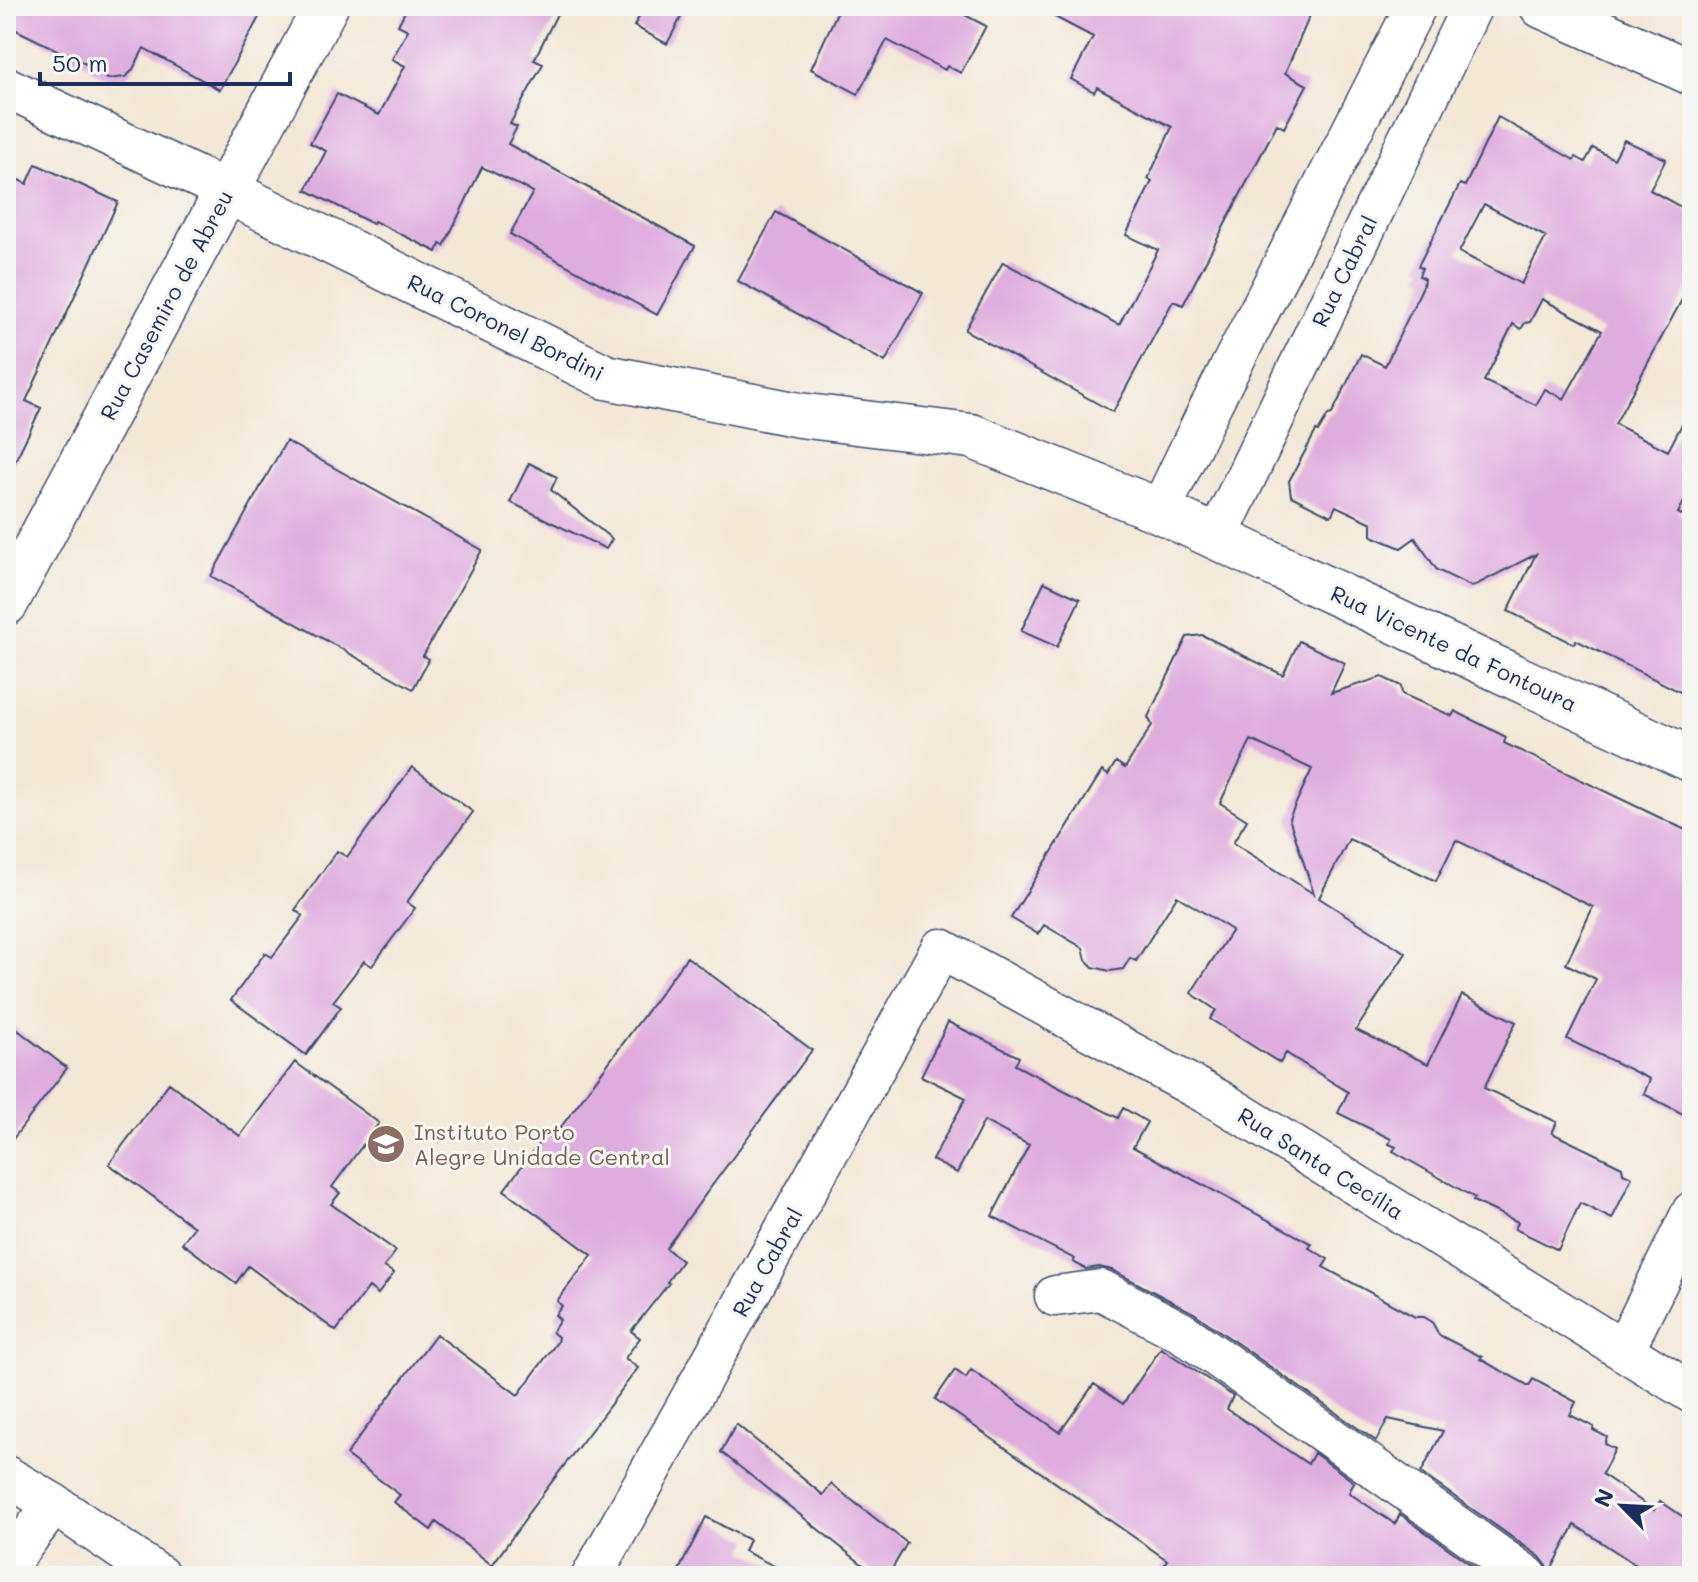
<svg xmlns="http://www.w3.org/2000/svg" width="1698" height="1582" viewBox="0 0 1698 1582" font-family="Mali,sans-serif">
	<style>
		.building { fill: #dfacde; fill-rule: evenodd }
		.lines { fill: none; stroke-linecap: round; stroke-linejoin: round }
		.minor-casing { stroke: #3b4b70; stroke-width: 43 }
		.tertiary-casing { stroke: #3b4b70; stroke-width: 47 }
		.minor { stroke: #fff; stroke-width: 40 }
		.tertiary { stroke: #fff; stroke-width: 44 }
		.labels { text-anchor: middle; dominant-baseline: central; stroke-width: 6; stroke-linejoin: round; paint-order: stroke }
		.street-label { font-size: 22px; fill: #1b2f5e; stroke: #f6f6f2 }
		.education-label { font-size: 22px; fill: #785e54; stroke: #f6f6f2; text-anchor: start }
	</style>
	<rect width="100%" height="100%" fill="#f6f6f2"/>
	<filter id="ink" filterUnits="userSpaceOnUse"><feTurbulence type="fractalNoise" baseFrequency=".0125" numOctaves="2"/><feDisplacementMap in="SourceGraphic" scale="16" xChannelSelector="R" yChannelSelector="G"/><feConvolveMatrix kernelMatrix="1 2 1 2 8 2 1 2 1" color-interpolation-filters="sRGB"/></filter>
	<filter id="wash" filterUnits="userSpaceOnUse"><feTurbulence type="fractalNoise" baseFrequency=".006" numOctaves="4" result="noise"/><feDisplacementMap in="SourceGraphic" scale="32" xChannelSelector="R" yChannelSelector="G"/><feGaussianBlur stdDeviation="1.8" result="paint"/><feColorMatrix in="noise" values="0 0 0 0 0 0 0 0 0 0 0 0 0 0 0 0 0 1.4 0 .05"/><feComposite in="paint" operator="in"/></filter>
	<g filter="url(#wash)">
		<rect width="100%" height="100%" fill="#f3e7d5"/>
		<g id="blocks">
			<path class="building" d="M 20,6 L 265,6 L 220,90 L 144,48 L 132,71 L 125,77 L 108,79 L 90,70 L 92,67 L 10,27 Z
				M 408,6 L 561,6 L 534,60 L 543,64 L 510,124 L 517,127 L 508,144 L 695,246 L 657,315 L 510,234 L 533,192 L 482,167 L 444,246 L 440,244 L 437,252 L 374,221 L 373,224 L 306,190 L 326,151 L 310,143 L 337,94 L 379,115 L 405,66 L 392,59 L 408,30 L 398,25 Z
				M 645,6 L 687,6 L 667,44 L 634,26 Z
				M 840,6 L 948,6 L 986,26 L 961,73 L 947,66 L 945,70 L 887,40 L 858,94 L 811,69 Z
				M 1034,6 L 1314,6 L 1285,73 L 1307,85 L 1284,128 L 1277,124 L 1183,305 L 1173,301 L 1113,412 L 965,330 L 1003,262 L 1119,325 L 1158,250 L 1126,235 L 1152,181 L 1148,179 L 1172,127 L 1097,87 L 1094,92 L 1071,79 L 1093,37 Z
				M 1498,117 L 1574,160 L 1576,157 L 1585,162 L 1593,148 L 1614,159 L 1624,140 L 1666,159 L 1650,190 L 1692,213 L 1692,281 L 1615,424 L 1668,451 L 1692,405 L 1692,487 L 1678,513 L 1692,520 L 1692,698 L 1576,640 L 1574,644 L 1508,611 L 1536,554 L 1472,587 L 1437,570 L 1415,538 L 1401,548 L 1372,536 L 1372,523 L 1336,506 L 1331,516 L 1291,496 L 1289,481 L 1316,431 L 1318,432 L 1328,415 L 1332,414 L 1361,354 L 1385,366 L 1423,286 L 1424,278 L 1419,276 L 1422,268 L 1418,266 L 1460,184 L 1465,186 ZM 1484,204 L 1546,237 L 1521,284 L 1459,252 ZM 1542,299 L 1602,331 L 1564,399 L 1545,389 L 1536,405 L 1484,381 L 1513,324 L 1521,329 L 1525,323 L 1530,322 Z
				M 36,164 L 118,202 L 26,401 L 41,408 L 6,480 L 6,174 L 27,184 Z
				M 776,212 L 923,293 L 885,362 L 738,281 Z
				M 286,441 L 482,550 L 423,656 L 429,659 L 413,689 L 211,576 Z
				M 529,463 L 557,477 L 551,490 L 612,539 L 606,549 L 510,502 Z
				M 1044,582 L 1080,599 L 1057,647 L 1021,631 Z
				M 1202,635 L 1283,675 L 1299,641 L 1345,663 L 1331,693 L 1382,677 L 1401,686 L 1402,694 L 1452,716 L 1455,711 L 1506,737 L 1504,743 L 1692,833 L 1692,1100 L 1685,1115 L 1644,1094 L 1650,1079 L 1567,1039 L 1596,979 L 1566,964 L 1593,907 L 1456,840 L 1436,881 L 1349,839 L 1319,898 L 1406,953 L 1356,1030 L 1428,1064 L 1462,995 L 1516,1022 L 1484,1088 L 1557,1122 L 1552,1133 L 1622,1167 L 1623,1173 L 1632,1177 L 1612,1219 L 1580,1203 L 1558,1250 L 1515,1229 L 1518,1222 L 1473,1201 L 1475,1198 L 1393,1151 L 1396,1147 L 1389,1144 L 1391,1139 L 1338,1113 L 1348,1092 L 1286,1053 L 1280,1063 L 1210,1019 L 1216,1010 L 1191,993 L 1232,930 L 1177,896 L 1136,961 L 1130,958 L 1123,969 L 1110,971 L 1093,967 L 1086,960 L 1083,948 L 1044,925 L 1038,934 L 1011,918 L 1102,771 L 1108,775 L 1116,762 L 1125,768 L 1152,725 L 1148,717 L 1187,637 ZM 1251,740 L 1312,769 L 1289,818 L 1314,894 L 1233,843 L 1247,820 L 1220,803 Z
				M 412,767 L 473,812 L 407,902 L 415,908 L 372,966 L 364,961 L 333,1002 L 341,1007 L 306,1055 L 231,1000 L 265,953 L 272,957 L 303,916 L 295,910 L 337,851 L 347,857 Z
				M 687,957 L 812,1050 L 666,1248 L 682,1261 L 667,1282 L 669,1283 L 631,1331 L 640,1338 L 625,1358 L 638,1368 L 526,1516 L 527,1517 L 492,1565 L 436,1522 L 431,1530 L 394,1502 L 400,1495 L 346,1455 L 436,1334 L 518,1395 L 557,1342 L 558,1337 L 552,1332 L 560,1320 L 555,1315 L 562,1306 L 557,1301 L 592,1255 L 504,1190 L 546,1134 L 552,1139 Z
				M 6,1021 L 67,1068 L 6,1148 Z
				M 948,1022 L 1019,1057 L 1015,1065 L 1118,1118 L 1123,1108 L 1147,1122 L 1133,1147 L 1312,1244 L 1309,1248 L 1328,1259 L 1323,1267 L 1415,1317 L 1424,1317 L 1432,1322 L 1439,1335 L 1482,1357 L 1480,1359 L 1529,1386 L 1533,1379 L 1576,1402 L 1570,1415 L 1594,1427 L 1593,1430 L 1607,1437 L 1605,1444 L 1615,1449 L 1602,1474 L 1654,1510 L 1660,1501 L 1692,1523 L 1692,1576 L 1653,1576 L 1575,1525 L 1549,1574 L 1547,1566 L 1540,1557 L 1421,1473 L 1443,1431 L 1388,1419 L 1376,1441 L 1194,1313 L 1112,1270 L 1099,1267 L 1086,1269 L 1073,1262 L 1075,1259 L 992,1216 L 1029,1145 L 984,1121 L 957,1173 L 932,1160 L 966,1098 L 921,1076 Z
				M 295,1062 L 379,1123 L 332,1187 L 340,1193 L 331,1204 L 396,1251 L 384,1267 L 394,1273 L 378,1294 L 369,1287 L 336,1331 L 248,1266 L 236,1283 L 182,1243 L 194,1227 L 109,1164 L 169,1083 L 240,1136 Z
				M 1161,1348 L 1233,1396 L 1227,1409 L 1308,1464 L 1314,1453 L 1354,1482 L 1349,1493 L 1395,1524 L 1400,1514 L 1487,1576 L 1156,1576 L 1167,1560 L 935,1399 L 955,1370 L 966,1378 L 971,1370 L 1060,1432 L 1094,1384 L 1123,1404 Z
				M 736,1424 L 823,1495 L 831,1484 L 907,1543 L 888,1576 L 877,1576 L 721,1452 Z
				M 706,1517 L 749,1540 L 744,1551 L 794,1576 L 676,1576 Z"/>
		</g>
	</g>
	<g filter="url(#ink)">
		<use href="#blocks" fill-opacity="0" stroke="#3b4b70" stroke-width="2"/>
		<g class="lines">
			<defs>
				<path id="minor" d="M 6,87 L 227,191
					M 1160,511 L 1207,413 L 1416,6
					M 1217,537 L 1472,6
					M 1055,1296 L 1101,1290 L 1183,1333 L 1527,1576
					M 1624,1350 L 1692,1212
					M 6,1476 L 54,1504 L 160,1576
					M 6,1567 L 54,1504
					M 592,1576 L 941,949 L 1222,1102 L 1692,1393"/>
				<path id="tertiary" d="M 1542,6 L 1692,73
					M 227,191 L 606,377 L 799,415 L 971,436 L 1160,511 L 1692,760
					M 6,603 L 326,6"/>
			</defs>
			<use href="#minor" class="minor-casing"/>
			<use href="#tertiary" class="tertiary-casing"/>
			<use href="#minor" class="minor"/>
			<use href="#tertiary" class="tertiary"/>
		</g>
	</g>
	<defs>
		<symbol id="university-disc" viewBox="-11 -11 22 22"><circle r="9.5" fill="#8d6e63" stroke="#f6f6f2"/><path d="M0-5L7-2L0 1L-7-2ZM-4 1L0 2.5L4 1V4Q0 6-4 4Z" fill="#fff"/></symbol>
	</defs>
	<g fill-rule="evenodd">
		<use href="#university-disc" x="364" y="1122" width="44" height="44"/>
	</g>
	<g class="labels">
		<g class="street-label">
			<text transform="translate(1344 271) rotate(-64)">Rua Cabral</text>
			<text transform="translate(166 305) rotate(-62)">Rua Casemiro de Abreu</text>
			<text transform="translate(506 327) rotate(26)">Rua Coronel Bordini</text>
			<text transform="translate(1454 648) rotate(25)">Rua Vicente da Fontoura</text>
			<text transform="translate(1321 1163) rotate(32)">Rua Santa Cecília</text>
			<text transform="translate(767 1262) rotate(-61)">Rua Cabral</text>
		</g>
		<g class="education-label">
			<text x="414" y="1131">Instituto Porto<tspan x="414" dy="25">Alegre Unidade Central</tspan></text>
		</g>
	</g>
	<rect width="1698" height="1582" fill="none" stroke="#f6f6f2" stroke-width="32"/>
	<g transform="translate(1622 1506) rotate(294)" stroke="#f6f6f2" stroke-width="6" paint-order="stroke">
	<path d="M0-6L14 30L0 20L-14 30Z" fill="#1b2f5e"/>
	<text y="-12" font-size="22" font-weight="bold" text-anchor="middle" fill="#1b2f5e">N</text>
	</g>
	<path d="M40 72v12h250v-12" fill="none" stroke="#1b2f5e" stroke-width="4"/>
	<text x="52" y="72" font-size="24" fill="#1b2f5e" stroke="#f6f6f2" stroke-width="6" paint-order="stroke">50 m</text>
</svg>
